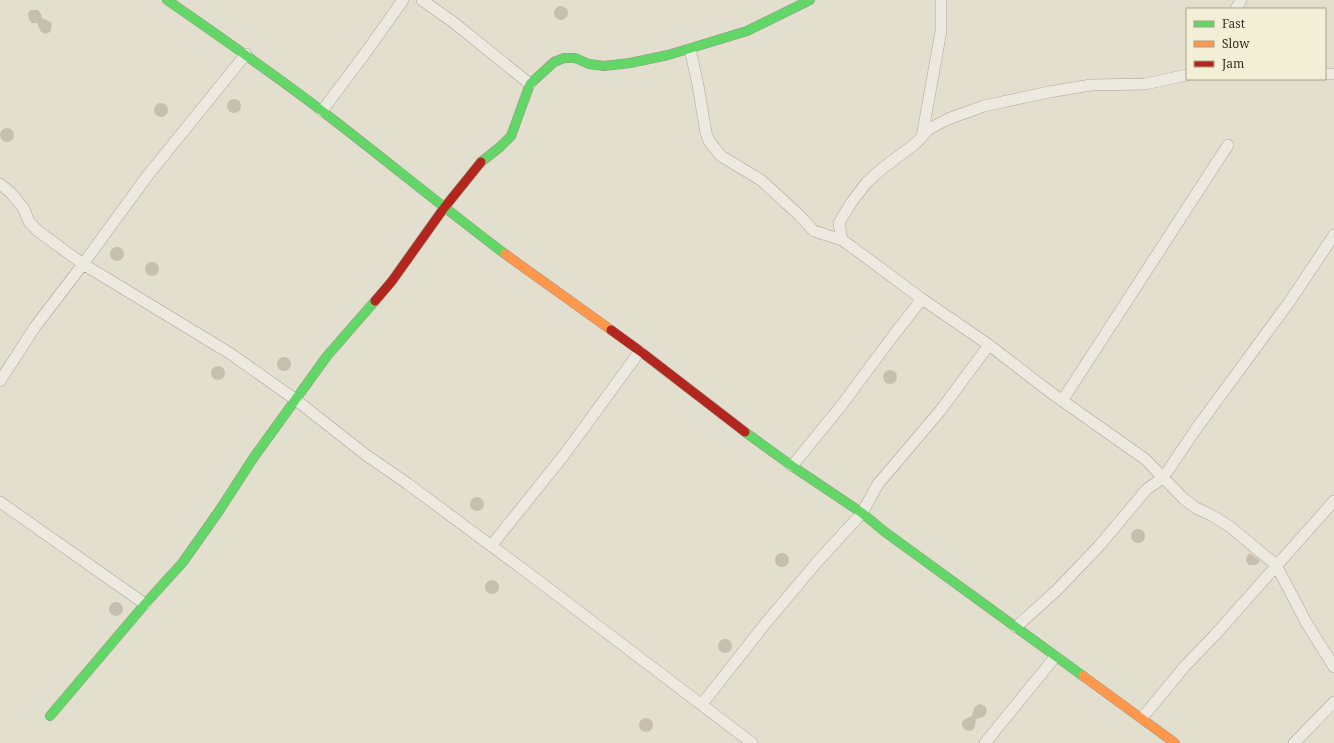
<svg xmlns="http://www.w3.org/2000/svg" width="1334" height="743" viewBox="0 0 1334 743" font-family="'Noto Serif',serif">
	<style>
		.building { fill: #c6bfb0 }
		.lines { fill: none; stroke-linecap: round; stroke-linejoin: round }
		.street-casing { stroke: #a9a498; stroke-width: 12 }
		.fast-casing { stroke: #989488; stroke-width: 10 }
		.slow-casing { stroke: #989488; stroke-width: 10 }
		.jam-casing { stroke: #989488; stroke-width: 10 }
		.street { stroke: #ece9e0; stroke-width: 11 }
		.fast { stroke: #63d668; stroke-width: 9 }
		.slow { stroke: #ff974d; stroke-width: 9 }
		.jam { stroke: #b3261e; stroke-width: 9 }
	</style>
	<rect width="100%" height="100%" fill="#e3dfcf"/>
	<path class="building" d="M554 13a7 7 0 1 1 14 0a7 7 0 1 1-14 0Z
		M 31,10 L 38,10 L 41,14 L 42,18 L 51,22 L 52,26 L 50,32 L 46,34 L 41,32 L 37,23 L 32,23 L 29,20 L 28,13 Z
		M227 106a7 7 0 1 1 14 0a7 7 0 1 1-14 0Z
		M154 110a7 7 0 1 1 14 0a7 7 0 1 1-14 0Z
		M0 135a7 7 0 1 1 14 0a7 7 0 1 1-14 0Z
		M110 254a7 7 0 1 1 14 0a7 7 0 1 1-14 0Z
		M145 269a7 7 0 1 1 14 0a7 7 0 1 1-14 0Z
		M277 364a7 7 0 1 1 14 0a7 7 0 1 1-14 0Z
		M211 373a7 7 0 1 1 14 0a7 7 0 1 1-14 0Z
		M883 377a7 7 0 1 1 14 0a7 7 0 1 1-14 0Z
		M470 504a7 7 0 1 1 14 0a7 7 0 1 1-14 0Z
		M1131 536a7 7 0 1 1 14 0a7 7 0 1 1-14 0Z
		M 1250,553 L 1260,561 L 1256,565 L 1249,565 L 1246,561 L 1247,556 Z
		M775 560a7 7 0 1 1 14 0a7 7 0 1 1-14 0Z
		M485 587a7 7 0 1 1 14 0a7 7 0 1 1-14 0Z
		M109 609a7 7 0 1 1 14 0a7 7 0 1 1-14 0Z
		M718 646a7 7 0 1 1 14 0a7 7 0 1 1-14 0Z
		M 979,704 L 985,706 L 987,710 L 986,714 L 983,717 L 976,719 L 975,726 L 973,730 L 969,731 L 965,730 L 962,726 L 962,722 L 965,719 L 972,716 L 974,708 Z
		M639 725a7 7 0 1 1 14 0a7 7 0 1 1-14 0Z"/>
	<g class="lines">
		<defs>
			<path id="street" d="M 422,0 L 453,22 L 530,84
				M 1236,9 L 1241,0
				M 690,49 L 698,85 L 706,133 L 709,141 L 721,156 L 761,180 L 799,215 L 814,231 L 842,240 L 852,247 L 922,299 L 989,345 L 1050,392 L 1145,459 L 1184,499 L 1196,508 L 1211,515 L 1229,526 L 1276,565 L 1306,622 L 1334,667
				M 1325,74 L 1334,74
				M 322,111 L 364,55 L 403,0
				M 922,137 L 941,31 L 941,0
				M 0,184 L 11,193 L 24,209 L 29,222 L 38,231 L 83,264 L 231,354 L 296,400 L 366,455 L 408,484 L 532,576 L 752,743
				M 842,240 L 839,223 L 851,203 L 867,182 L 883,168 L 916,143 L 929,129 L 948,119 L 984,106 L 1049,92 L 1091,85 L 1145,84 L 1187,75
				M 0,381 L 35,327 L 83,264 L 148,175 L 246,54
				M 1062,401 L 1228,145
				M 792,466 L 841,406 L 896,332 L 922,299
				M 0,502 L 145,604
				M 491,546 L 564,455 L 640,351
				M 1016,627 L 1057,590 L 1099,546 L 1147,489 L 1163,478 L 1196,429 L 1290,301 L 1334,235
				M 702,704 L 765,624 L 818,561 L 862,513 L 878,484 L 940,411 L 989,345
				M 1142,718 L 1185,666 L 1214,636 L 1334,501
				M 985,743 L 1055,657
				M 1294,743 L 1334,702"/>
			<path id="fast" d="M 167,0 C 219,36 271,72 322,111 C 383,158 443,207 505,254
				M 481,162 L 500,147 L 511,136 L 530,84 L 554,62 L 564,58 L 575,58 L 589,64 L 604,66 L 630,63 L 668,55 L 747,31 L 810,0
				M 745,432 L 792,466 L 862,513 L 885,532 L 1083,676
				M 50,716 L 145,604 L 183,562 L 219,511 L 254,457 L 327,356 L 375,301"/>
			<path id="slow" d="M 505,254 L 611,330
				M 1083,676 L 1175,743"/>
			<path id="jam" d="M 375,301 L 392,281 L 444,208 L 481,162
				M 611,330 L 640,351 L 745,432"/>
		</defs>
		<use href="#street" class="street-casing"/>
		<use href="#fast" class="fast-casing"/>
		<use href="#slow" class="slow-casing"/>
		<use href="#jam" class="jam-casing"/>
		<use href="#street" class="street"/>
		<use href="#fast" class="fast"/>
		<use href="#slow" class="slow"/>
		<use href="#jam" class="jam"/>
	</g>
	<rect x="1186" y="8" width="140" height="72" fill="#f3eed6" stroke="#a8a18d"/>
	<rect x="1194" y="21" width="20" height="6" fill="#63d668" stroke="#a8a18d"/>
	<text x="1222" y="28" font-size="12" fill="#372e20">Fast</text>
	<rect x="1194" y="41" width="20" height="6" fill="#ff974d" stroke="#a8a18d"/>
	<text x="1222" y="48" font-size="12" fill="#372e20">Slow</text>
	<rect x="1194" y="61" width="20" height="6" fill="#b3261e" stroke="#a8a18d"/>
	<text x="1222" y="68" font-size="12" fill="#372e20">Jam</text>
</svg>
